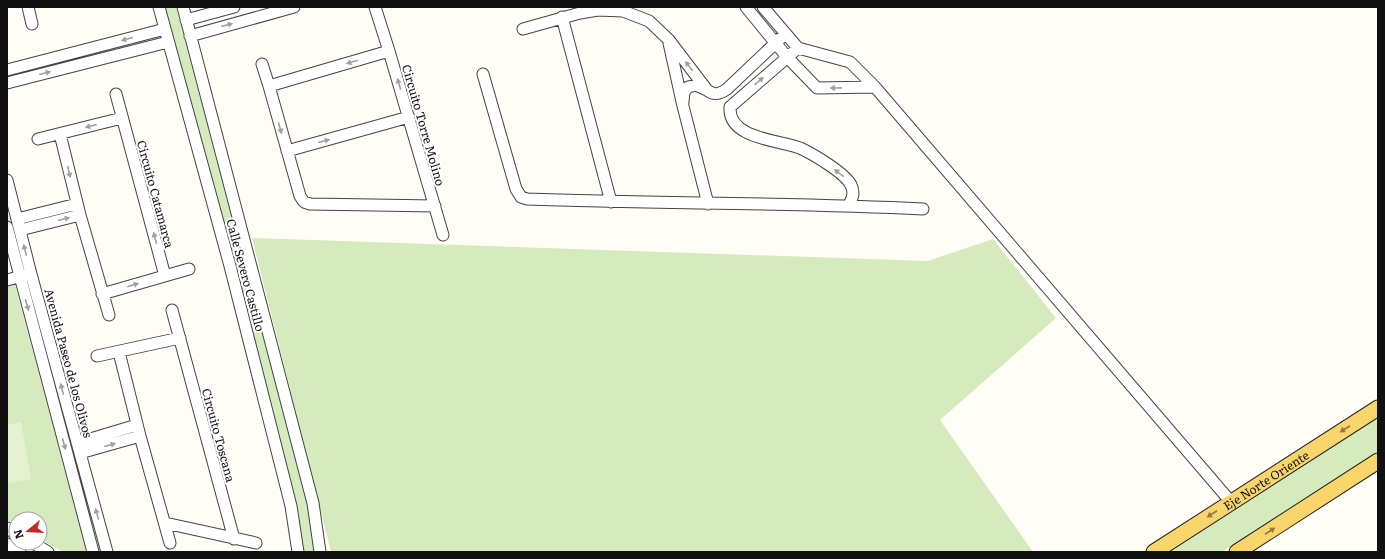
<svg xmlns="http://www.w3.org/2000/svg" width="1385" height="559" viewBox="0 0 1385 559" font-family="Literata,serif">
	<style>
		.green { fill: #d5ebbd }
		.pitch { fill: #e6f2cf }
		.lines { fill: none; stroke-linecap: round; stroke-linejoin: round }
		.minor-casing { stroke: #444; stroke-width: 13 }
		.major-casing { stroke: #222; stroke-width: 17 }
		.minor { stroke: #fff; stroke-width: 11 }
		.major { stroke: #f9d66b; stroke-width: 15 }
		.oneway { fill: #a0a0a0 }
		.oneway2 { fill: #917d42 }
		.labels { text-anchor: middle; dominant-baseline: central; stroke-width: 4; stroke-linejoin: round; paint-order: stroke }
		.street-label { font-size: 12px; fill: #111; stroke: #fff }
	</style>
	<rect width="100%" height="100%" fill="#fffdf5"/>
	<path class="green" d="M 161,7 L 176,7 L 308,499 L 314,552 L 300,552 Z
		M 252,238 L 928,261 L 993,239 L 1056,318 L 940,420 L 1033,552 L 331,552 Z
		M 14,281 L 87,552 L 63,552 L 40,539 L 40,519 L 16,519 L 16,526 L 7,520 L 7,283 Z
		M 1378,418 L 1378,451 L 1222,552 L 1168,552 Z"/>
	<path class="pitch" d="M 21,422 L 31,479 L 7,483 L 7,425 Z"/>
	<g class="lines">
		<defs>
			<path id="minor" d="M 28,7 L 32,24
				M 159,7 L 230,266 L 291,506 L 298,552
				M 183,7 L 313,503 L 320,552
				M 375,7 L 389,51 L 443,235
				M 746,7 L 787,57 L 817,88 L 875,87
				M 763,7 L 798,48 L 850,62 L 875,87 L 1231,502
				M 562,17 L 611,202
				M 186,20 L 234,7
				M 523,29 L 580,13 L 598,10 L 623,11 L 649,21 L 669,40 L 707,90 C 714,96 720,94 727,89 L 785,34
				M 190,36 L 294,7
				M 669,43 L 683,106 L 708,204
				M 798,48 L 730,107 C 728,139 779,140 800,148 C 813,154 845,173 851,185 C 855,193 852,199 849,205
				M 389,51 L 269,86 L 300,196 L 304,202 L 310,204 L 435,206
				M 262,64 L 269,86
				M 7,70 L 165,29
				M 483,74 L 516,189 L 521,197 L 527,199 C 659,204 791,202 923,209
				M 7,83 L 168,42
				M 116,94 L 165,276
				M 683,102 L 684,92 L 688,87 L 696,85 L 707,90
				M 60,134 L 80,215 L 109,315
				M 38,139 L 122,118
				M 287,151 L 409,117
				M 7,180 L 31,274 L 107,552
				M 17,219 L 77,204
				M 7,227 L 93,552
				M 20,230 L 80,215
				M 7,280 L 26,275
				M 102,294 L 189,269
				M 172,310 L 234,539
				M 119,352 L 140,436 L 170,543
				M 97,356 L 180,338
				M 77,443 L 137,425
				M 80,453 L 140,436
				M 165,523 L 256,543
				M 7,528 L 16,534
				M 33,543 L 48,552
				M 7,544 L 20,552"/>
			<g id="major">
				<path id="s1" d="M 1154,552 L 1378,408"/>
				<path d="M 1237,552 L 1378,461"/>
			</g>
		</defs>
		<use href="#minor" class="minor-casing"/>
		<use href="#major" class="major-casing"/>
		<use href="#minor" class="minor"/>
		<use href="#major" class="major"/>
	</g>
	<defs><path id="oneway-solid" d="M-6-.8H1V-3.2L6.5 0L1 3.2V.8H-6Z"/></defs>
	<g class="oneway">
		<use href="#oneway-solid" transform="translate(227 25) rotate(-15)"/>
		<use href="#oneway-solid" transform="translate(127 39) rotate(165)"/>
		<use href="#oneway-solid" transform="translate(352 62) rotate(164)"/>
		<use href="#oneway-solid" transform="translate(689 66) rotate(-128)"/>
		<use href="#oneway-solid" transform="translate(45 73) rotate(-14)"/>
		<use href="#oneway-solid" transform="translate(759 81) rotate(-41)"/>
		<use href="#oneway-solid" transform="translate(399 84) rotate(-106)"/>
		<use href="#oneway-solid" transform="translate(836 88) rotate(179)"/>
		<use href="#oneway-solid" transform="translate(91 126) rotate(166)"/>
		<use href="#oneway-solid" transform="translate(280 128) rotate(74)"/>
		<use href="#oneway-solid" transform="translate(324 141) rotate(-15)"/>
		<use href="#oneway-solid" transform="translate(69 172) rotate(77)"/>
		<use href="#oneway-solid" transform="translate(839 173) rotate(-142)"/>
		<use href="#oneway-solid" transform="translate(64 219) rotate(-14)"/>
		<use href="#oneway-solid" transform="translate(155 238) rotate(-105)"/>
		<use href="#oneway-solid" transform="translate(25 250) rotate(-104)"/>
		<use href="#oneway-solid" transform="translate(133 285) rotate(-16)"/>
		<use href="#oneway-solid" transform="translate(27 305) rotate(75)"/>
		<use href="#oneway-solid" transform="translate(62 389) rotate(-105)"/>
		<use href="#oneway-solid" transform="translate(64 444) rotate(75)"/>
		<use href="#oneway-solid" transform="translate(110 445) rotate(-15)"/>
		<use href="#oneway-solid" transform="translate(97 514) rotate(-106)"/>
	</g>
	<g class="oneway2">
		<use href="#oneway-solid" transform="translate(1345 429) rotate(147)"/>
		<use href="#oneway-solid" transform="translate(1212 514) rotate(147)"/>
		<use href="#oneway-solid" transform="translate(1270 531) rotate(-33)"/>
	</g>
	<g class="labels">
		<g class="street-label">
			<text transform="translate(424 125) rotate(74)">Circuito Torre Molino</text>
			<text transform="translate(156 194) rotate(75)">Circuito Catamarca</text>
			<text transform="translate(246 275) rotate(75)">Calle Severo Castillo</text>
			<text transform="translate(69 363) rotate(75)">Avenida Paseo de los Olivos</text>
			<text transform="translate(219 435) rotate(75)">Circuito Toscana</text>
			<text stroke="none"><textPath href="#s1" startOffset="133">Eje Norte Oriente</textPath></text>
		</g>
	</g>
	<rect width="1385" height="559" fill="none" stroke="#111111" stroke-width="16"/>
	<g transform="translate(28 531) rotate(252)"><circle r="19" fill="#ffffff" stroke="#a0a0a0"/>
	<path d="M0-3L7 15L0 10L-7 15Z" fill="#c4262e"/>
	<text y="-6" font-size="11" font-weight="bold" text-anchor="middle" fill="#111111">N</text>
	</g>
</svg>
